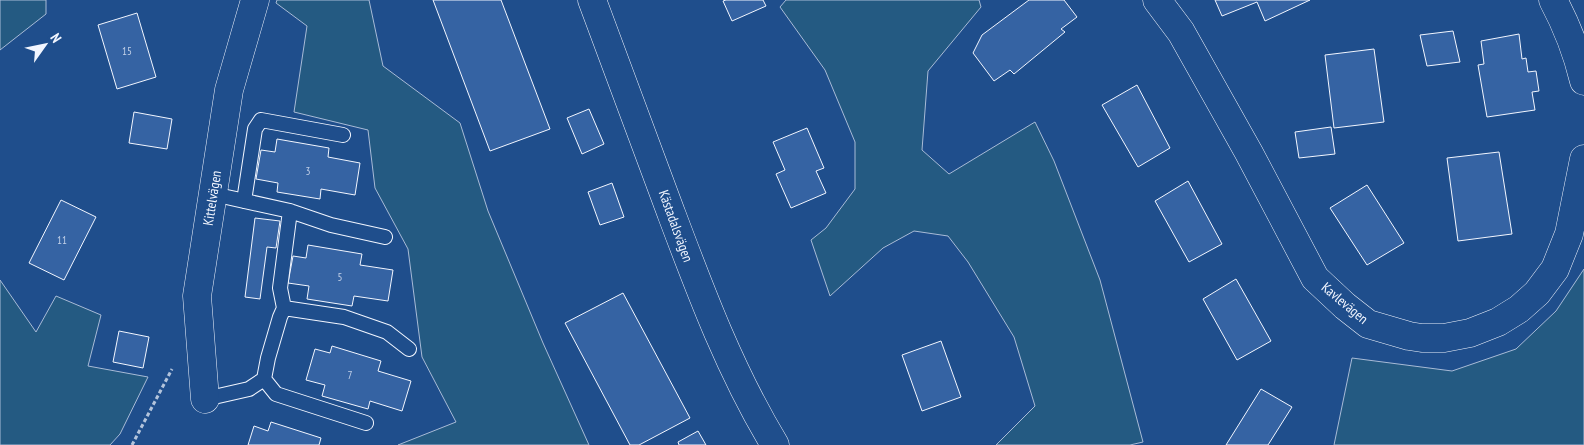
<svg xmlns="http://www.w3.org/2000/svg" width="1584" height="445" viewBox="0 0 1584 445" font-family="'PT Sans Narrow',sans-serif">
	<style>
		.green { fill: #245a82; stroke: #a8bbd7 }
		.building { fill: #3563a3; stroke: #f2f6ff }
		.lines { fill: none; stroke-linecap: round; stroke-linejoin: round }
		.lane-casing { stroke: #f2f6ff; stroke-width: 16 }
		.street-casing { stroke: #f2f6ff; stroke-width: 29 }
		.path { stroke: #b3c4dc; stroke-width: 3; stroke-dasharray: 4 2.5; stroke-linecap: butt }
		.lane { stroke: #1f4e8c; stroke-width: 14 }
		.street { stroke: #1f4e8c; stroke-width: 28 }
		.labels { text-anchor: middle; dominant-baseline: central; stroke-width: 4; stroke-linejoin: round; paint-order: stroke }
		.number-label { font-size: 11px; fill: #c3d1e8 }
		.street-label { font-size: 14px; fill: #f2f6ff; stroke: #1f4e8c }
	</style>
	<rect width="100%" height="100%" fill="#1f4e8c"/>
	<path class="green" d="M 0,0 L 46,0 L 46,14 L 0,50 Z
		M 277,0 L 369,0 L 383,66 L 460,123 L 488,211 L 543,343 L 589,445 L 398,445 L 456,422 L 422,357 L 408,249 L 375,188 L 368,130 L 294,112 L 307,26 L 276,3 Z
		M 786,0 L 979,0 L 981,7 L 928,71 L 922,150 L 949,174 L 1035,122 L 1054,161 L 1100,280 L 1143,442 L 1130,445 L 996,445 L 1035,406 L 1014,337 L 968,262 L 948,236 L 914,231 L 883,248 L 830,296 L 811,240 L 826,228 L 855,189 L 855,142 L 825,70 L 780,7 Z
		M 1584,269 L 1584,445 L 1334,445 L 1352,358 L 1452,371 L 1516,349 L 1556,311 Z
		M 0,280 L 36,332 L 56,296 L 101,315 L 88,366 L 148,377 L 120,434 L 110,445 L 0,445 Z"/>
	<path class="building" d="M 433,0 L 501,0 L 550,129 L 490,151 Z
		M 726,0 L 763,0 L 766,6 L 732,21 L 723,1 Z
		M 1029,0 L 1064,0 L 1077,17 L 1061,29 L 1065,32 L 1014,74 L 1010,70 L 994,81 L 973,53 L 982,35 Z
		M 1215,0 L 1310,0 L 1265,21 L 1257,2 L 1222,16 Z
		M 137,13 L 156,77 L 117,89 L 98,25 Z
		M 1453,31 L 1460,62 L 1427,66 L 1420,35 Z
		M 1519,34 L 1522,59 L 1526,58 L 1528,72 L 1536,71 L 1539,91 L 1532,92 L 1535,110 L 1487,117 L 1478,65 L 1484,64 L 1481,41 Z
		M 1374,49 L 1384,122 L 1334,128 L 1325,55 Z
		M 1137,85 L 1170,148 L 1138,167 L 1102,105 Z
		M 589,109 L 604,144 L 582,154 L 567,118 Z
		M 134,112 L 172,119 L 167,149 L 129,143 Z
		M 1331,127 L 1335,154 L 1299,158 L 1295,132 Z
		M 807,128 L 824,168 L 816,171 L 826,193 L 791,208 L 776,174 L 785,170 L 773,142 Z
		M 277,139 L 329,148 L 328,157 L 360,163 L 355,195 L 321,189 L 320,199 L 277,192 L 278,183 L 256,179 L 261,150 L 275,152 Z
		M 1499,152 L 1512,234 L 1458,241 L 1447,158 Z
		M 1188,181 L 1222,244 L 1189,262 L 1155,201 Z
		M 612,183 L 624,217 L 600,225 L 588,192 Z
		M 1367,185 L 1404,243 L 1367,265 L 1330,208 Z
		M 61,200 L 96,217 L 64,280 L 29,263 Z
		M 255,218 L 280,221 L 276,248 L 267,247 L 260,299 L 245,297 Z
		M 308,245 L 362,254 L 360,265 L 393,270 L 388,301 L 354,296 L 352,306 L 307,299 L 309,286 L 288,283 L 293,256 L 306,258 Z
		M 1236,279 L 1271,341 L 1237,360 L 1203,299 Z
		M 623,293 L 690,418 L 639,445 L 630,445 L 565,323 Z
		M 119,331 L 149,337 L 143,368 L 113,362 Z
		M 941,341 L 961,397 L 922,411 L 902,355 Z
		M 332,346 L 381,361 L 378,371 L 411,381 L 402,411 L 370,401 L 368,409 L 322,396 L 325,385 L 306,380 L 315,349 L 330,353 Z
		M 1261,389 L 1292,407 L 1268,445 L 1226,445 Z
		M 271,422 L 321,438 L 319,445 L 248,445 L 254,426 L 268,431 Z
		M 698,431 L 706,445 L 679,445 L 678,442 Z"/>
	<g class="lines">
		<defs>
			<path id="lane" d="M 213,194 L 290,211 L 331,225 L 385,237
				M 244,201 L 255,129 L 261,120 L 343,135
				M 284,308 L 344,317 L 387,332 L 409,349
				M 264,379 L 276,394 L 366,423
				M 205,399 L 249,389 L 264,379 L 268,358 L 280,317 L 284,308 L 280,288 L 290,211"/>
			<path id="street" d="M 592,0 C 618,70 644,140 670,210 C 700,290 730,371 775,445
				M 1157,0 L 1181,32 L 1249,153 L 1315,278 L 1345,306 L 1368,324 L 1409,336 L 1422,338 L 1444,338 L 1470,333 L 1498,322 L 1519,309 L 1537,293 L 1555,269 L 1569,234 L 1584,159
				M 1553,0 C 1567,26 1577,52 1584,81
				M 205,399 L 197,296 L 229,90 L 255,0"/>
		</defs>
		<use href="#lane" class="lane-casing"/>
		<use href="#street" class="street-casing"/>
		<path class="path" d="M 132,445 L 172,369"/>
		<use href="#lane" class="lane"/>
		<use href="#street" class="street"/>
	</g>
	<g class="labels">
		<g class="number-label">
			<text x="127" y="51">15</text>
			<text x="308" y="171">3</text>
			<text x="62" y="240">11</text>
			<text x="340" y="277">5</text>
			<text x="350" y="375">7</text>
		</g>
		<g class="street-label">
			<text transform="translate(212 198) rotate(-81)">Kittelvägen</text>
			<text transform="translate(676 226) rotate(70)">Kästadalsvägen</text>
			<text transform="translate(1345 303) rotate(40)">Kavlevägen</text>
		</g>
	</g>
	<g transform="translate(45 45) rotate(57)" stroke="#1f4e8c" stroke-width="4" paint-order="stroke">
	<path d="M0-4L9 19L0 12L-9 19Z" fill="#f2f6ff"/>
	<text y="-8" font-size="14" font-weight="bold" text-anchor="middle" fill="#f2f6ff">N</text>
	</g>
</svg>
